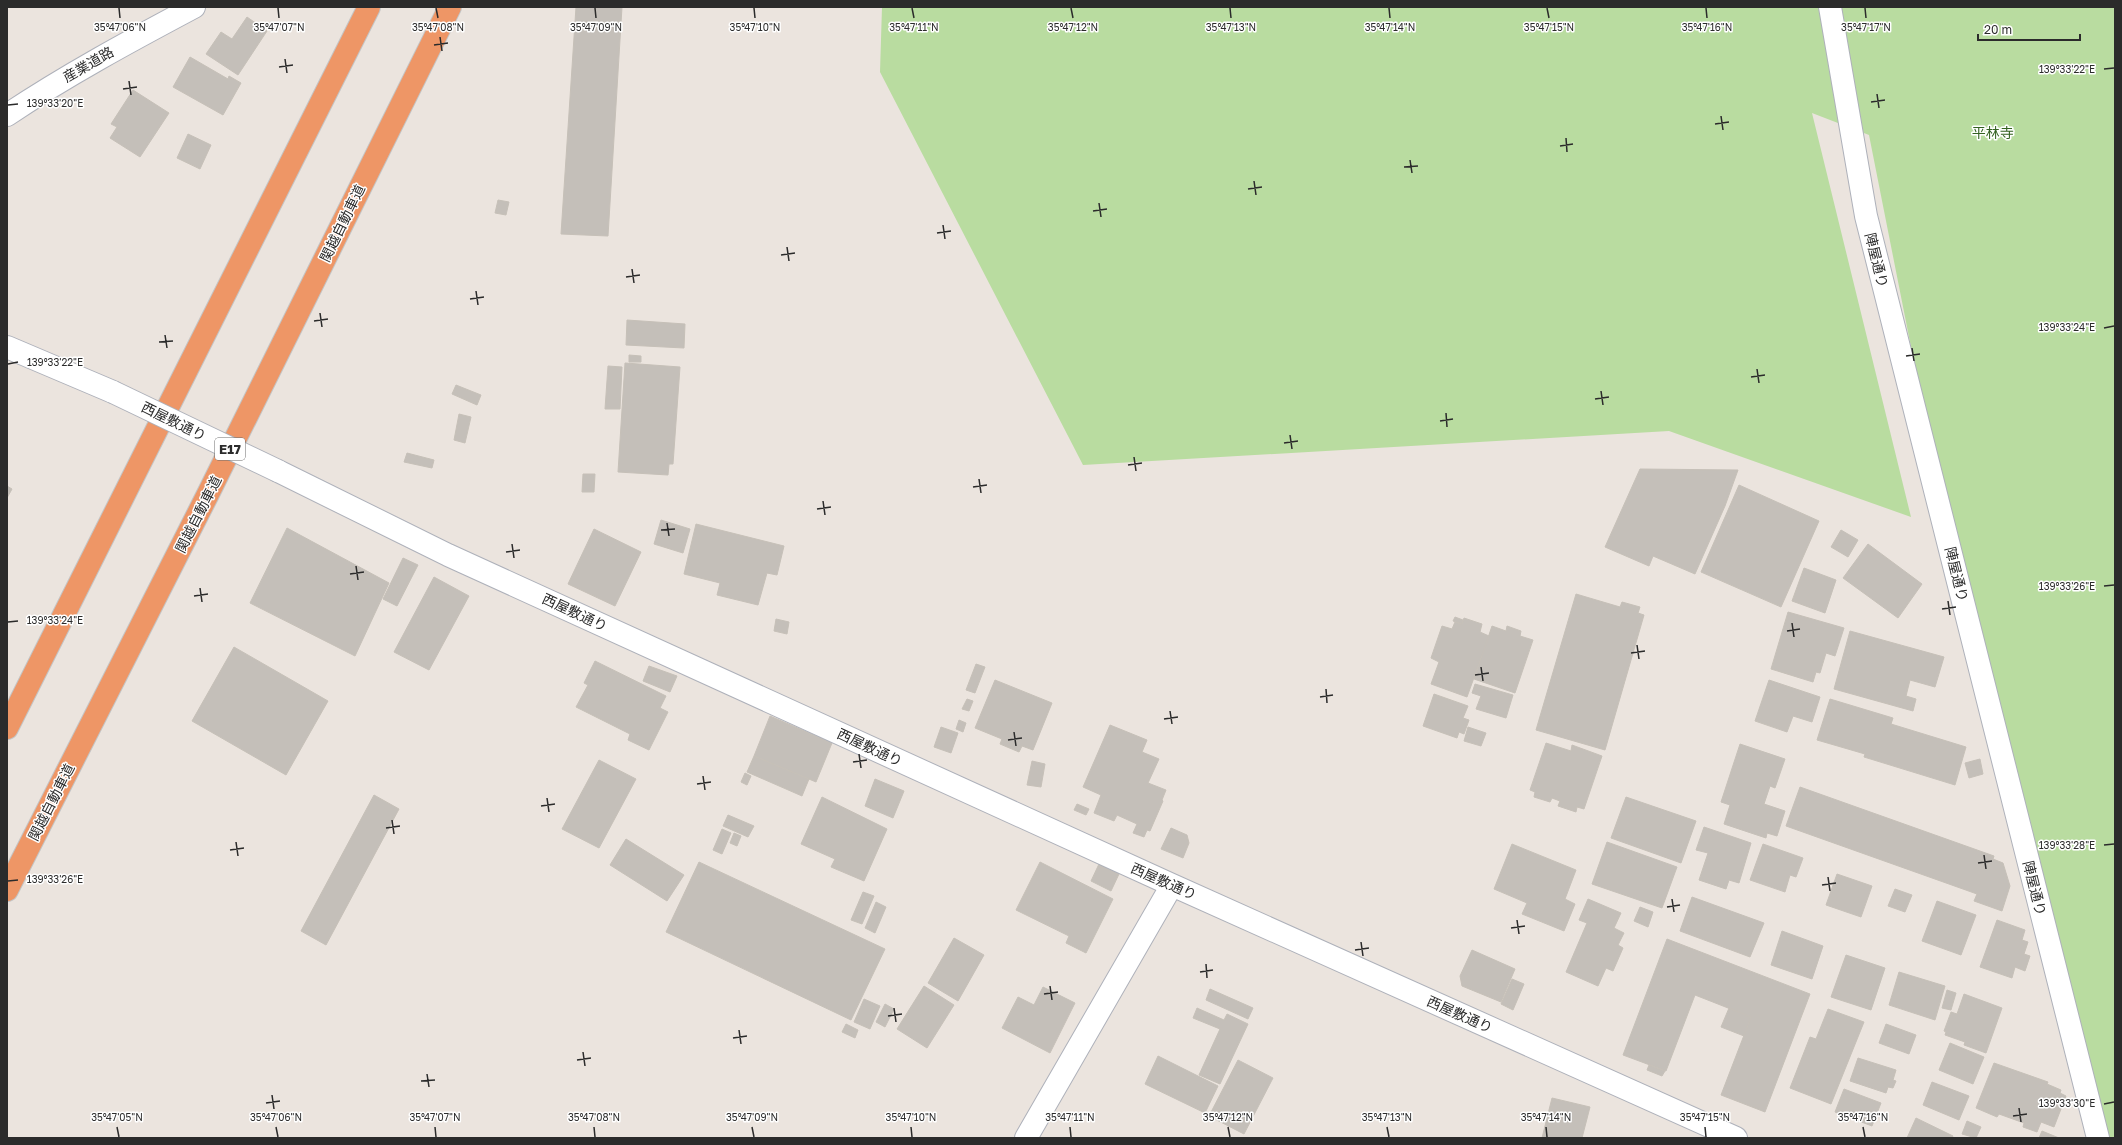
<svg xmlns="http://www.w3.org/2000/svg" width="2122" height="1145" viewBox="0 0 2122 1145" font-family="'Golos Text','Noto Sans JP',sans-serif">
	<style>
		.green { fill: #b9dca0 }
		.building { fill: #c4bfb9; stroke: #c6c0b8 }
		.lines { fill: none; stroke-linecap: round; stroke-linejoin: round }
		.minor-casing { stroke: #aeb1ba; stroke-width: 24 }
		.highway-casing { stroke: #c4c4c4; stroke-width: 24 }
		.minor { stroke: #fff; stroke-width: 22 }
		.highway { stroke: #ee9666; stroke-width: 22 }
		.minor-bridge-casing { stroke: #aeb1ba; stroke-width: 24; stroke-linecap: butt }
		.minor-bridge { stroke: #fff; stroke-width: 22 }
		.ticks { fill: none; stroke: #2b2b2b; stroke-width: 1.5 }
		.labels { text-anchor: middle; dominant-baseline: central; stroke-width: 3; stroke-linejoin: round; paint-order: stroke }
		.shield { fill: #fff; stroke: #6b6b6b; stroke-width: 1 }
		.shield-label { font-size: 13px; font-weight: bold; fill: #2b2b2b }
		.street-label { font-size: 14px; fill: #2b2b2b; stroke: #fff }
		.park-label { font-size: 14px; fill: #336121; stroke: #fff }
		.ticks-label { font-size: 10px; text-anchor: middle; fill: #2b2b2b; stroke: #fff; stroke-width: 3; stroke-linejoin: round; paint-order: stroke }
	</style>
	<rect width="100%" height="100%" fill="#ebe4de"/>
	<path class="green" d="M 882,7 L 2115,7 L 2115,1138 L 2100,1138 L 1951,549 L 1869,135 L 1812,113 L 1911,517 L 1669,431 L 1083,465 L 880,72 Z"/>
	<path class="building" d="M 576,7 L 622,7 L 608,236 L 561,234 Z
		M 247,17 L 267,31 L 238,75 L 206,54 L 221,32 L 232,39 Z
		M 190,57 L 228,79 L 229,76 L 241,83 L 223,115 L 173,87 Z
		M 133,90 L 169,113 L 140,157 L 110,138 L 117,127 L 111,124 Z
		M 188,134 L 211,145 L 200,169 L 177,158 Z
		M 498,200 L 509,202 L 506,215 L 495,213 Z
		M 627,320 L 685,324 L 684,348 L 626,345 Z
		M 629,355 L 641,356 L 641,362 L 629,362 Z
		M 625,363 L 680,367 L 673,464 L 669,464 L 668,475 L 618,472 Z
		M 608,366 L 622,367 L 620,409 L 605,409 Z
		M 456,385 L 481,395 L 477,405 L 452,394 Z
		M 459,414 L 471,417 L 465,443 L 454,440 Z
		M 407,453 L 434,460 L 432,468 L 404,462 Z
		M 1640,469 L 1738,470 L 1725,506 L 1695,574 L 1653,556 L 1649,566 L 1605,547 Z
		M 583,474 L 595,474 L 594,492 L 582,492 Z
		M 1739,485 L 1819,521 L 1781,607 L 1701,572 Z
		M 7,486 L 12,489 L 7,498 Z
		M 661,520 L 690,529 L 683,553 L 654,544 Z
		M 696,524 L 784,546 L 777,575 L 767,573 L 758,605 L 717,595 L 720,583 L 684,574 Z
		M 287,528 L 389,583 L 355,656 L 250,603 Z
		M 594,529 L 641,552 L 615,606 L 568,584 Z
		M 1841,530 L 1858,540 L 1848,557 L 1831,547 Z
		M 1868,544 L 1922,584 L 1898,618 L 1843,578 Z
		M 403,558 L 418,565 L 397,606 L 383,599 Z
		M 1804,568 L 1836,580 L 1825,613 L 1792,601 Z
		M 434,577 L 469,596 L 429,670 L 394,652 Z
		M 1576,594 L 1620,607 L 1622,602 L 1640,607 L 1638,613 L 1644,615 L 1605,750 L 1536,730 Z
		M 1788,612 L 1844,628 L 1835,656 L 1826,653 L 1820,673 L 1816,672 L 1813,682 L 1771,669 Z
		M 1455,617 L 1463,620 L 1462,624 L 1453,621 Z
		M 1464,618 L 1482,624 L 1480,632 L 1489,636 L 1467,697 L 1431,684 L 1439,662 L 1431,658 L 1442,626 L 1452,629 L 1455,622 L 1462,624 Z
		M 776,619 L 789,622 L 787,634 L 774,631 Z
		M 1492,626 L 1506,631 L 1507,626 L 1521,631 L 1520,636 L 1533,640 L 1515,693 L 1474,679 Z
		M 1850,631 L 1944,657 L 1935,687 L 1910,680 L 1906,696 L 1916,699 L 1913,711 L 1834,689 Z
		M 234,647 L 328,701 L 286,775 L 192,721 Z
		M 595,661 L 666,696 L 660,708 L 668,712 L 649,750 L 628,740 L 630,734 L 576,707 L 588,685 L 584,683 Z
		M 976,664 L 985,667 L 975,693 L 966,690 Z
		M 649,666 L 677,676 L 670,692 L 643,681 Z
		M 995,680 L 1052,703 L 1033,750 L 1022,746 L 1019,752 L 1000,744 L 1002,739 L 975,728 Z
		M 1769,680 L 1820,697 L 1812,722 L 1793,716 L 1787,732 L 1755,721 Z
		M 1475,684 L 1513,695 L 1506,718 L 1476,709 L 1481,696 L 1472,693 Z
		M 1434,694 L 1468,706 L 1463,718 L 1469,720 L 1464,734 L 1459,732 L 1457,738 L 1423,726 Z
		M 967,699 L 973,701 L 969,711 L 962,709 Z
		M 1830,699 L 1893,718 L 1891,724 L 1966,747 L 1955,785 L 1864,757 L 1865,754 L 1817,740 Z
		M 770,716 L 832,743 L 816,782 L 754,756 Z
		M 959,720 L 966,723 L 963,732 L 956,729 Z
		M 1110,725 L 1147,740 L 1142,752 L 1159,759 L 1148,783 L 1166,790 L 1162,800 L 1163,801 L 1150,831 L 1147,830 L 1144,837 L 1133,833 L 1137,824 L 1117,815 L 1114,821 L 1094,813 L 1101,795 L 1083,787 Z
		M 941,727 L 958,733 L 951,753 L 934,747 Z
		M 1468,727 L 1486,733 L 1481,746 L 1464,741 Z
		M 1546,743 L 1571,751 L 1572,745 L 1602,756 L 1584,809 L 1577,807 L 1576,812 L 1558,806 L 1560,801 L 1552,798 L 1550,802 L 1534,797 L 1535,792 L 1530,790 Z
		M 1740,744 L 1785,759 L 1775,788 L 1770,786 L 1764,804 L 1785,811 L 1777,836 L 1767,833 L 1766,838 L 1724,824 L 1730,805 L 1721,802 Z
		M 754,756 L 809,779 L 802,796 L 747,772 Z
		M 1980,759 L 1983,774 L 1969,778 L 1965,763 Z
		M 599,760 L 636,779 L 599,848 L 562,829 Z
		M 1032,761 L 1045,764 L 1041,787 L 1027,785 Z
		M 745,773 L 751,776 L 747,785 L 741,782 Z
		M 875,779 L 904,791 L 893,818 L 865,806 Z
		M 1800,787 L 1994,856 L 1993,859 L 2003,863 L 2010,886 L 2002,911 L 1974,901 L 1977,894 L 1786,826 Z
		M 374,795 L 399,809 L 326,945 L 301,931 Z
		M 822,797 L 887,829 L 864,881 L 831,867 L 835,859 L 801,844 Z
		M 1626,797 L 1696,821 L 1681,863 L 1611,838 Z
		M 1077,804 L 1089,809 L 1086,815 L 1074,810 Z
		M 728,815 L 754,826 L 748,837 L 723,826 Z
		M 1704,827 L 1751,843 L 1739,883 L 1729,880 L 1726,889 L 1699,880 L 1708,853 L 1696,850 Z
		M 1171,828 L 1187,835 L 1189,843 L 1183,858 L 1161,849 Z
		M 722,829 L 731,833 L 722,854 L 713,850 Z
		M 734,833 L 741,836 L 737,846 L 730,843 Z
		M 626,839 L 684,875 L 667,901 L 610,865 Z
		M 1607,842 L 1677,867 L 1662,908 L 1592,884 Z
		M 1512,844 L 1576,870 L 1565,899 L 1575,904 L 1564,931 L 1522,914 L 1527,903 L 1494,889 Z
		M 1763,844 L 1803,858 L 1796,877 L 1790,875 L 1785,892 L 1750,880 Z
		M 699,862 L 885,949 L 851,1020 L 666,932 Z
		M 1040,862 L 1113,899 L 1086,953 L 1066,943 L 1069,936 L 1016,910 Z
		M 1099,864 L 1119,874 L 1111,891 L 1091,881 Z
		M 1837,874 L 1872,886 L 1861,917 L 1826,905 Z
		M 1895,889 L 1912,895 L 1905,912 L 1888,906 Z
		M 863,892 L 874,896 L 862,924 L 851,920 Z
		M 1692,897 L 1764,923 L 1750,957 L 1680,931 Z
		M 1588,899 L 1621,913 L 1614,928 L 1624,933 L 1618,945 L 1623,948 L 1613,971 L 1606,968 L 1598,986 L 1566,972 L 1587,923 L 1579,920 Z
		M 1937,901 L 1976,915 L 1961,955 L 1922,941 Z
		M 876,902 L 886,907 L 875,933 L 865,928 Z
		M 1640,907 L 1653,912 L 1648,927 L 1634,921 Z
		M 1997,920 L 2025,930 L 2022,940 L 2028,942 L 2024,954 L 2030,956 L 2025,971 L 2015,967 L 2012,978 L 1980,967 Z
		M 1782,931 L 1823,946 L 1812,979 L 1771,965 Z
		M 954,938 L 984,955 L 958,1001 L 928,983 Z
		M 1667,939 L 1810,994 L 1765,1112 L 1721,1095 L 1751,1017 L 1695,995 L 1666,1071 L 1623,1055 Z
		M 1472,950 L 1515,969 L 1501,1002 L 1462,986 L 1460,976 Z
		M 1846,955 L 1885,968 L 1871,1010 L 1831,997 Z
		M 1899,972 L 1945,986 L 1935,1020 L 1889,1005 Z
		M 1512,979 L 1524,984 L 1513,1010 L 1501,1004 Z
		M 924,986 L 954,1005 L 927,1048 L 897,1029 Z
		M 1043,987 L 1075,1003 L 1050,1053 L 1002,1028 L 1018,997 L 1034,1005 Z
		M 1210,989 L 1253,1008 L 1248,1019 L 1206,1000 Z
		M 1947,990 L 1956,993 L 1951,1010 L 1942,1008 Z
		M 1964,994 L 2002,1008 L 1986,1053 L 1964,1045 L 1965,1042 L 1945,1035 L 1946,1032 L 1944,1031 L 1951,1012 L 1957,1014 Z
		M 864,999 L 880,1006 L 870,1029 L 854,1022 Z
		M 885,1004 L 894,1009 L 885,1027 L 876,1022 Z
		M 1197,1008 L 1224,1020 L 1227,1014 L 1248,1024 L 1220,1084 L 1199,1075 L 1220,1029 L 1193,1018 Z
		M 1729,1008 L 1751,1017 L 1744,1036 L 1721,1027 Z
		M 1828,1009 L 1864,1022 L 1831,1104 L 1790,1088 L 1810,1037 L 1816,1039 Z
		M 846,1024 L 858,1030 L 855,1038 L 842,1032 Z
		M 1886,1024 L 1916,1035 L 1909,1054 L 1879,1043 Z
		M 1950,1043 L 1984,1057 L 1973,1084 L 1939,1070 Z
		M 1158,1056 L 1218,1086 L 1205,1113 L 1145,1084 Z
		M 1858,1058 L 1896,1070 L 1893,1080 L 1896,1081 L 1893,1088 L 1888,1087 L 1886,1093 L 1850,1081 Z
		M 1238,1060 L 1273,1078 L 1244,1134 L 1209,1116 Z
		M 1994,1063 L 2048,1082 L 2047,1084 L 2061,1090 L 2060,1093 L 2066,1096 L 2054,1127 L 2041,1122 L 2037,1132 L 2023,1127 L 2024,1123 L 1999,1114 L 1997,1117 L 1976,1108 Z
		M 1649,1065 L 1665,1071 L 1662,1076 L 1647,1070 Z
		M 1932,1082 L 1969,1096 L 1959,1120 L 1923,1105 Z
		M 1844,1089 L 1881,1103 L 1872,1126 L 1835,1112 Z
		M 1552,1098 L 1590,1107 L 1582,1138 L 1542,1138 Z
		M 1916,1118 L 1953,1136 L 1952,1138 L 1907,1138 Z
		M 1967,1121 L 1981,1127 L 1976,1138 L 1962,1134 Z
		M 2042,1131 L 2059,1138 L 2039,1138 Z"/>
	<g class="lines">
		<defs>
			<path id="minor" d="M 1830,7 L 1866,216 L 2098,1138
				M 7,115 C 67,75 130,41 194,7
				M 7,347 L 113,392
				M 278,471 L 448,555 L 1172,885 L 1736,1138
				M 1026,1138 L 1172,885"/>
			<path id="highway" d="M 7,728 L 369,7
				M 7,890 L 208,494 L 450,7"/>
		</defs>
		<use href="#minor" class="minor-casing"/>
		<use href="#highway" class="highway-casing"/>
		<use href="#minor" class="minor"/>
		<use href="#highway" class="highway"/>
		<defs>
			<path id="minor-bridge" d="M 113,392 L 278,471"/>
		</defs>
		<use href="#minor-bridge" class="minor-bridge-casing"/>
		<use href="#minor-bridge" class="minor-bridge"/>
	</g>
	<path class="ticks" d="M 119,8 L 120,18M 278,8 L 279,18M 436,8 L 438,18M 595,8 L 596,18M 754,8 L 755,18M 912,8 L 914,18M 1071,8 L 1073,18M 1230,8 L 1231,18M 1389,8 L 1390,18M 1547,8 L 1549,18M 1706,8 L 1707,18M 1865,8 L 1866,18M 440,37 L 442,51M 434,45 L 448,43M 285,59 L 287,73M 279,67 L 293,65M 2104,69 L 2114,68M 129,81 L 131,95M 123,89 L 137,87M 1877,94 L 1879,108M 1871,102 L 1885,100M 8,105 L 18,104M 1721,116 L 1723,130M 1715,124 L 1729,122M 1566,138 L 1567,152M 1560,146 L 1573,144M 1410,160 L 1412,173M 1404,167 L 1418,166M 1254,181 L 1256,195M 1248,189 L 1262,187M 1099,203 L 1101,217M 1093,211 L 1107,209M 943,225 L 945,239M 937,233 L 951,231M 787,247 L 789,261M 781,255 L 795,253M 632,269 L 634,283M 626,277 L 640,275M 476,291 L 478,305M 470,299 L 484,297M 320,313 L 322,327M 314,321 L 328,319M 2104,328 L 2114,326M 165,335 L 167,348M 159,342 L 173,341M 1912,348 L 1914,361M 1906,356 L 1920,354M 8,364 L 18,362M 1757,369 L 1759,383M 1751,377 L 1765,375M 1601,391 L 1603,405M 1595,399 L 1609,397M 1446,413 L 1447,427M 1440,421 L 1453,419M 1290,435 L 1292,449M 1284,443 L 1298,441M 1134,457 L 1136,471M 1128,465 L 1142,463M 979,479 L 981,493M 973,487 L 987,485M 823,501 L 825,515M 817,509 L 831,507M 667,523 L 669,536M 661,530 L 675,529M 512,544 L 514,558M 506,552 L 520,550M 356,566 L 358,580M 350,574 L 364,572M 2104,586 L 2114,585M 200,588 L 202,602M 194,596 L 208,594M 1948,601 L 1950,615M 1942,609 L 1956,607M 8,622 L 18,621M 1792,623 L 1794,637M 1787,631 L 1800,629M 1637,645 L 1639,659M 1631,653 L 1645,651M 1481,667 L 1483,681M 1475,675 L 1489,673M 1326,689 L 1327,703M 1320,697 L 1333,695M 1170,711 L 1172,724M 1164,719 L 1178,717M 1014,732 L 1016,746M 1008,740 L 1022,738M 859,754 L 861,768M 853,762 L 867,760M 703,776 L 705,790M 697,784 L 711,782M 547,798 L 549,812M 541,806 L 555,804M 392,820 L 394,834M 386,828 L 400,826M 236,842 L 238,856M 2104,845 L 2114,844M 230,850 L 244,848M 1984,855 L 1986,869M 1978,863 L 1992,861M 1828,877 L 1830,891M 8,881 L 18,880M 1822,885 L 1836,883M 1672,899 L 1674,912M 1667,907 L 1680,905M 1517,920 L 1519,934M 1511,928 L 1525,926M 1361,942 L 1363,956M 1355,950 L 1369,948M 1206,964 L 1207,978M 1200,972 L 1213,970M 1050,986 L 1052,1000M 1044,994 L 1058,992M 894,1008 L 896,1022M 888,1016 L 902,1014M 739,1030 L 741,1044M 733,1038 L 747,1036M 583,1052 L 585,1066M 577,1060 L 591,1058M 427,1074 L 429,1087M 421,1081 L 435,1080M 272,1095 L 274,1109M 266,1103 L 280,1101M 2104,1104 L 2114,1102M 2019,1108 L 2021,1122M 2013,1116 L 2027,1114M 117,1127 L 119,1137M 276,1127 L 278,1137M 435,1127 L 436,1137M 594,1127 L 595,1137M 752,1127 L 754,1137M 911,1127 L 912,1137M 1070,1127 L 1071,1137M 1228,1127 L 1230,1137M 1387,1127 L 1389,1137M 1546,1127 L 1547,1137M 1705,1127 L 1706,1137M 1863,1127 L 1865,1137"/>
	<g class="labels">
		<rect class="shield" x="215" y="438" width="30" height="22" rx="3"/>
		<g class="shield-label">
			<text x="230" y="449">E17</text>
		</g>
		<g class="street-label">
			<text transform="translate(88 64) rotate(-30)">産業道路</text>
			<text transform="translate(342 223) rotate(-64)">関越自動車道</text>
			<text transform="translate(1877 260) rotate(76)">陣屋通り</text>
			<text transform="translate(174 421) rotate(26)">西屋敷通り</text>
			<text transform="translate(198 514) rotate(-63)">関越自動車道</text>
			<text transform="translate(1957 574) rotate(76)">陣屋通り</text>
			<text transform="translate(575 612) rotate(25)">西屋敷通り</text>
			<text transform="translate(870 747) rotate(25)">西屋敷通り</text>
			<text transform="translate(51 802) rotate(-63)">関越自動車道</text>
			<text transform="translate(1164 881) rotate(24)">西屋敷通り</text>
			<text transform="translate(2035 888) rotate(76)">陣屋通り</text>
			<text transform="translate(1460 1014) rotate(24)">西屋敷通り</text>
		</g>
		<g class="park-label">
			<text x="1993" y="132">平林寺</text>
		</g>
	</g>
	<g class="ticks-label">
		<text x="120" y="31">35°47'06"N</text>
		<text x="279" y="31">35°47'07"N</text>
		<text x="438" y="31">35°47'08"N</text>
		<text x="596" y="31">35°47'09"N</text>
		<text x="755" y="31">35°47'10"N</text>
		<text x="914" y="31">35°47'11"N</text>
		<text x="1073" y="31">35°47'12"N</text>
		<text x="1231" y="31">35°47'13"N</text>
		<text x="1390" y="31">35°47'14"N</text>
		<text x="1549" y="31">35°47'15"N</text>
		<text x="1707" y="31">35°47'16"N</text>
		<text x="1866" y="31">35°47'17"N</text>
		<text x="2067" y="73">139°33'22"E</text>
		<text x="55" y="107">139°33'20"E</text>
		<text x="2067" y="331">139°33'24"E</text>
		<text x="55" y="366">139°33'22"E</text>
		<text x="2067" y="590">139°33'26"E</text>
		<text x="55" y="624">139°33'24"E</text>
		<text x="2067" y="849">139°33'28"E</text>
		<text x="55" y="883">139°33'26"E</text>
		<text x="2067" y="1107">139°33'30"E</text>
		<text x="117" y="1121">35°47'05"N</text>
		<text x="276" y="1121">35°47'06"N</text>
		<text x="435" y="1121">35°47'07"N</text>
		<text x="594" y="1121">35°47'08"N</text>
		<text x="752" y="1121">35°47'09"N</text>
		<text x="911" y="1121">35°47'10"N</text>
		<text x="1070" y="1121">35°47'11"N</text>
		<text x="1228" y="1121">35°47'12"N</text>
		<text x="1387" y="1121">35°47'13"N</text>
		<text x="1546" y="1121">35°47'14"N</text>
		<text x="1705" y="1121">35°47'15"N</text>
		<text x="1863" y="1121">35°47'16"N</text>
	</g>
	<rect width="2122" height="1145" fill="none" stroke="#2b2b2b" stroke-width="16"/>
	<path d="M1978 34v6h102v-6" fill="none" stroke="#2b2b2b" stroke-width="2"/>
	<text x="1984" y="34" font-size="12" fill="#2b2b2b" stroke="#ffffff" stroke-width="3" paint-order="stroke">20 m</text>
</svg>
